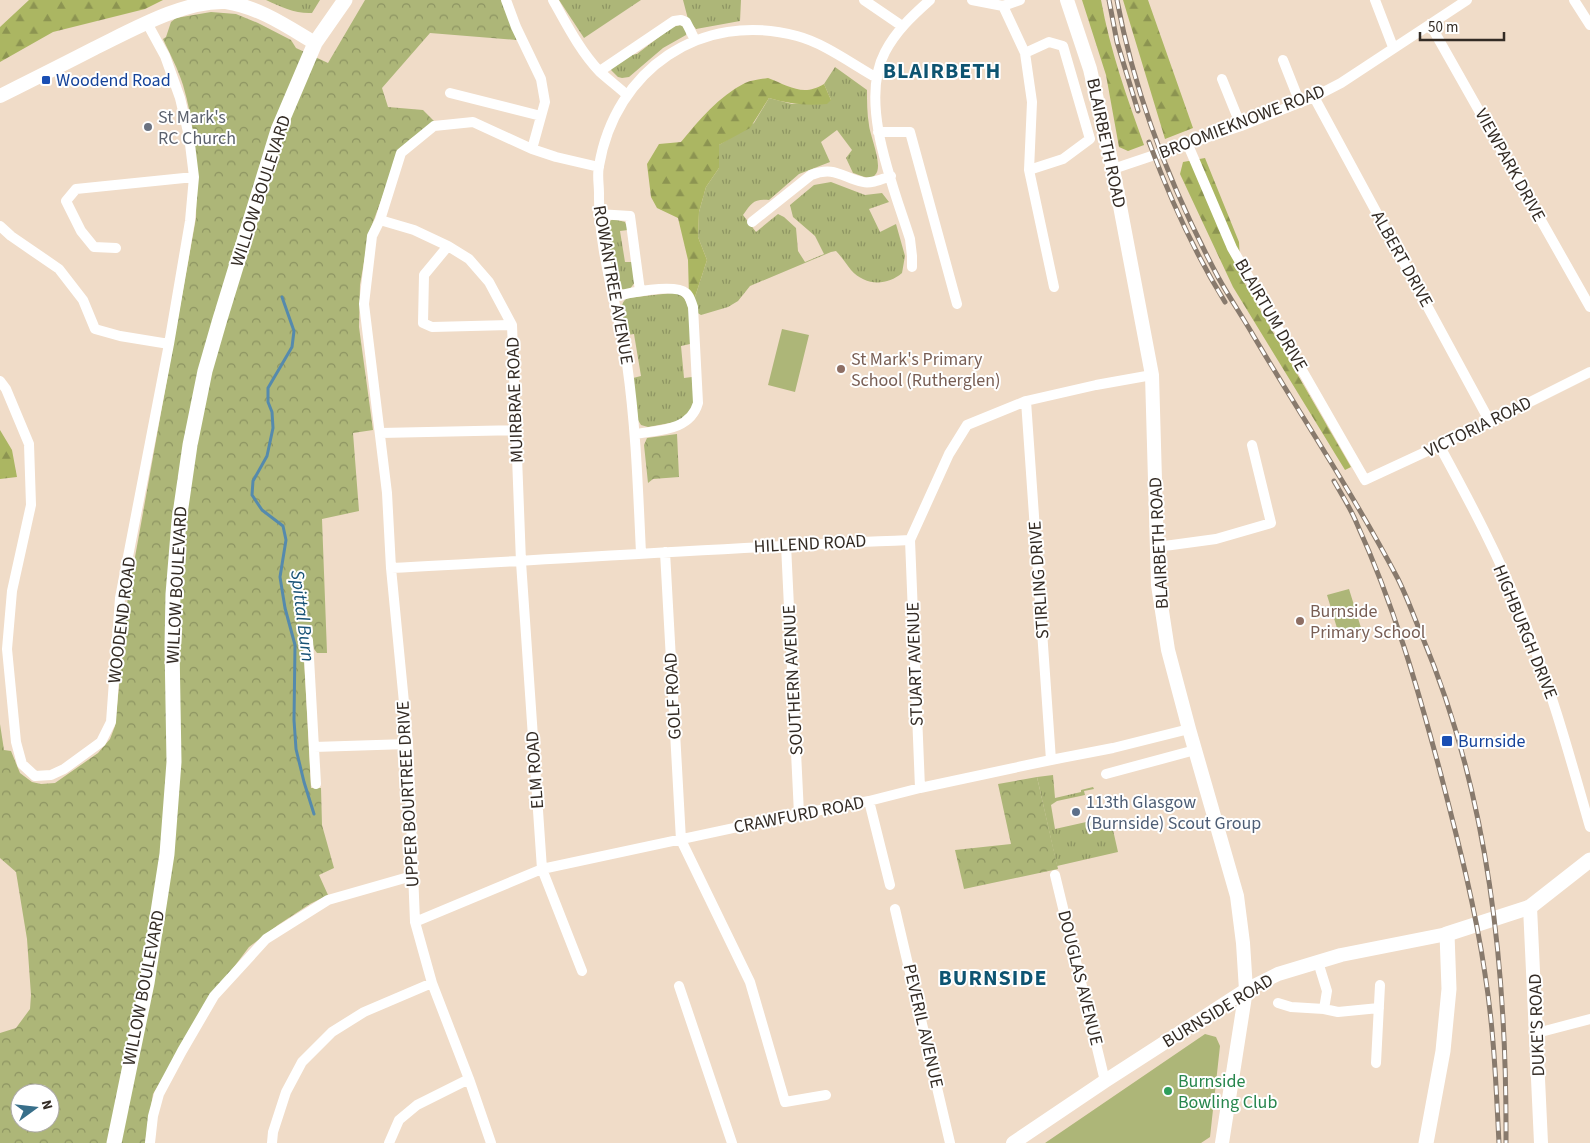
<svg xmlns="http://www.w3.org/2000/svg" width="1590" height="1143" viewBox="0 0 1590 1143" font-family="'Source Sans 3',sans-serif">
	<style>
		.grass { fill: url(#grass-tufts) }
		.forest { fill: url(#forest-firs) }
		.park { fill: url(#park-crowns); fill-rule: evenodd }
		.garden { fill: #adb678 }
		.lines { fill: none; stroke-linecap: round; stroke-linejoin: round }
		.stream { stroke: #558aad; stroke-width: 3 }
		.street { stroke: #fff; stroke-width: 10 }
		.secondary { stroke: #fff; stroke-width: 14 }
		.primary { stroke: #fff; stroke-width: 15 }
		.rail-casing { stroke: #887a6d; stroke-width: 5 }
		.rail { stroke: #fff; stroke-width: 3; stroke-dasharray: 9; stroke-linecap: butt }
		.transit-dot { fill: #1a4fb4; stroke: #fff; stroke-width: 2 }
		.worship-dot { fill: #6b7280; stroke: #fff; stroke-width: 2 }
		.education-dot { fill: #8d6e63; stroke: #fff; stroke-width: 2 }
		.service-dot { fill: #5c6f8a; stroke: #fff; stroke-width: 2 }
		.leisure-dot { fill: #2e9e5b; stroke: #fff; stroke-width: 2 }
		.labels { text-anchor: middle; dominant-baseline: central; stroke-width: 4; stroke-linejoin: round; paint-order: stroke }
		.transit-label { font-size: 18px; fill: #164399; stroke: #fff; text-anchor: start }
		.worship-label { font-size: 18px; fill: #5b616d; stroke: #fff; text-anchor: start }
		.street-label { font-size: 18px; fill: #332b24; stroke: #fff }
		.education-label { font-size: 18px; fill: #785e54; stroke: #fff; text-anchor: start }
		.service-label { font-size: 18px; fill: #4e5e75; stroke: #fff; text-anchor: start }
		.leisure-label { font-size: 18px; fill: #27864d; stroke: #fff; text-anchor: start }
		.water-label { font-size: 19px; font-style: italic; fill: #155074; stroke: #fff }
		.district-label { font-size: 22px; font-weight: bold; letter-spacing: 1px; fill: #0e5471; stroke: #fff }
	</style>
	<defs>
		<pattern id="grass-tufts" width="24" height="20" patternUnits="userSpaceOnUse" patternTransform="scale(1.25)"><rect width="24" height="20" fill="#adb678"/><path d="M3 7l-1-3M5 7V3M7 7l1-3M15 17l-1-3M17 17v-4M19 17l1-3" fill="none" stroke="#8d9462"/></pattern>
		<pattern id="forest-firs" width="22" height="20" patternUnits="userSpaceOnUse" patternTransform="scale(1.25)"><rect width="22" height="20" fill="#abb662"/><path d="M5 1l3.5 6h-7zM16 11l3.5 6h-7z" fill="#8c9451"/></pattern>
		<pattern id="park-crowns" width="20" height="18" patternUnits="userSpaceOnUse" patternTransform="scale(1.25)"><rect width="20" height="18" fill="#adb678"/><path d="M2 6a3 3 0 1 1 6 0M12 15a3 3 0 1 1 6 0" fill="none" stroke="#8d9462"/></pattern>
	</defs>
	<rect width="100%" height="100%" fill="#f0dcc8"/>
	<path class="grass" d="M 266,0 L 320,0 L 312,13 C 296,14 281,7 266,0 Z
		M 559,0 L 641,0 L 584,38 Z
		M 683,0 L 741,0 L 740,21 L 696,29 L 688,19 Z
		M 680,25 C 685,27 687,31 686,35 L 663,48 L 629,77 L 622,78 L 618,77 L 611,70 L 612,67 L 631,55 L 637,54 L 672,27 Z
		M 835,67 L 867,90 C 867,101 867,114 869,125 C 870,136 884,167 875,175 C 870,181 860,175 853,173 L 846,158 L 852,150 L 837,130 L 821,142 L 830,162 L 799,174 L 769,200 C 753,199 752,203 743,215 L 756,232 L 778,214 L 784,217 L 796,228 L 798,251 L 805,262 L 824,254 L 815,236 L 793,217 L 790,205 L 814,185 L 831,182 L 865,195 L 882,193 L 889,202 L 869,209 L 880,232 L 896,224 L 905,256 L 902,273 C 887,286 865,286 851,270 C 846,264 842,257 836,251 L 831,252 L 750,286 L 738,301 L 728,307 L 701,315 L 696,312 L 694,300 L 707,260 L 698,237 L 699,212 L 706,187 L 719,168 L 719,145 L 754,123 L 769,98 L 792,104 L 831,100 L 824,84 Z
		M 613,219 L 625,222 L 628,230 L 620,231 L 625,262 L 632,262 L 635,282 L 630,289 L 624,290 L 616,285 L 605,230 L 607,223 Z
		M 672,293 C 695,293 689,328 690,344 L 681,346 L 684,378 L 692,377 L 694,406 L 681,421 L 648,427 L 641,425 L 638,420 L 633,378 L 641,376 L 634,334 L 627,335 C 625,324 616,306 627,298 Z
		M 1053,775 L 1055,798 L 1081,792 L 1081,790 L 1093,787 L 1094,789 L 1084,791 L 1085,795 L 1057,801 L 1051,805 L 1055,829 L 1104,818 L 1105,823 L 1111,821 L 1118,852 L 1057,866 L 1037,777 Z"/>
	<path class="forest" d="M 29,0 L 163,0 L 145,9 L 53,32 L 0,62 L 0,27 Z
		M 1082,0 L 1101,0 C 1110,50 1127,98 1144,145 L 1128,151 L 1119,147 L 1106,75 Z
		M 1123,0 L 1148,0 L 1193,128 L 1165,139 Z
		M 768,78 C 789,86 803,97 824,84 L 831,100 L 827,104 C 807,106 789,104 769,98 L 750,128 L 719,145 L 719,168 L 706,187 L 699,212 L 698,237 L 707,260 L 694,300 L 689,297 L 688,260 L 678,218 L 657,208 L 651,197 L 647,164 L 659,144 L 681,142 C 700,119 718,97 745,83 C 752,80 761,79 768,78 Z
		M 1205,158 L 1239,242 L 1241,277 L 1351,467 L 1345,470 L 1233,287 L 1180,174 L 1183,162 Z
		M 0,430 L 12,450 L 17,477 L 0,479 Z"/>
	<path class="park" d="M 365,0 L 502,0 L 517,40 L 430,33 L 382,88 L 388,107 L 423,110 L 435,122 L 409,140 L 389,179 L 369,233 L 360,285 L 359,327 L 373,430 L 353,433 L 359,511 L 322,519 L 327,653 L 317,653 L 314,649 L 312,640 L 303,639 L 311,788 L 321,788 L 322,825 L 334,868 L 319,875 L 328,895 L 310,904 L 278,925 L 249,947 L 210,999 L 153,1094 L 145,1143 L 0,1143 L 0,1033 L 16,1028 L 30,1009 L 31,995 L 27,939 L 16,872 L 0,858 L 0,724 L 4,750 L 11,751 L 20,773 L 32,782 L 41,784 L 55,783 L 98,753 L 110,739 L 115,726 L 128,596 L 196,218 C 197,173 196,128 183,85 C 178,69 170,54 163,39 L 166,37 L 171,22 L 176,18 L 211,12 L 236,14 L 258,23 L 291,40 L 296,48 L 328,63 ZM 20,1093 L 50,1093 L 50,1123 L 20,1123 Z
		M 677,434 L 679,477 L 653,479 L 648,483 L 644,445 L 647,438 Z
		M 1037,777 L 1058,869 L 964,889 L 955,850 L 1011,844 L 998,784 Z"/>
	<path class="garden" d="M 782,329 L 809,335 L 795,392 L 768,385 Z
		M 1349,589 L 1362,631 L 1340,638 L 1327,595 Z
		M 1205,1034 L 1216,1037 L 1220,1046 L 1210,1137 L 1201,1143 L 1045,1143 Z"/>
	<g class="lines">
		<path class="stream" d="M 282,297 L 294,331 L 292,347 L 268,388 L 268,402 L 272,412 L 273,428 L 267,456 L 253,481 L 252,495 L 262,510 L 283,526 L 286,540 L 280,577 L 285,608 L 295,645 L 294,720 L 296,749 L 304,782 L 314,814"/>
		<path class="street" d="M 506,0 L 516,27 L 541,79 L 545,102 L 532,149
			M 553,0 C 567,25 580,51 600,72 C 609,80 618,87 627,95
			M 864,0 L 902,26
			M 972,0 L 1003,6 L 1020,0
			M 1375,0 L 1393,47
			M 1574,0 L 1590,25
			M 1003,6 L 1025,53 L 1032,102 L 1029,170 L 1054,287
			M 1430,24 L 1590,307
			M 1025,53 L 1049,42 L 1063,46 L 1090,139 L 1063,159 L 1029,170
			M 1283,60 L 1300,103
			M 600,71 L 674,21 L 681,20 L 686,22 L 695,40
			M 1222,79 L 1241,126
			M 450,93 L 541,116
			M 1314,97 L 1490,422
			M 878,132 L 910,132 L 957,304
			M 1188,145 L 1232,248 L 1365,480 L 1490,422 L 1590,372
			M 1113,169 L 1241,126 L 1314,97 L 1341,83 L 1467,0
			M 598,214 L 630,216 L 640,291
			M 380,220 L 414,230 L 448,246 L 469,259 L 489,282 L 512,325 L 521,562 L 542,869 L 582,971
			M 752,222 L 811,175 C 834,166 842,177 863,182 C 871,184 882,179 891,176
			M 0,226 L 11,236 L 59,269 L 83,300 L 95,329 L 120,336 L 169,344
			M 448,246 L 424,275 L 423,323 L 432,327 L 512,325
			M 116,248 L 94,247 L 81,231 L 66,201 L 76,189 L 194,177
			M 912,267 L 912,256 L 910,239 C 894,188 858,103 885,52 C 896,31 912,16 930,0
			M 614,297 C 628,293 674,283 686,293 C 690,296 691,302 693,307 L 698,403 C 690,431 659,430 635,434
			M 0,381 L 6,389 L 29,444 L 31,505 L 12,591 L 7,649 L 16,742 L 22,764 L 35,776 L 51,775 L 64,769 L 101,742 L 111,722 L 120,598 L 169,344 L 190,221 L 194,177 L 189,136 L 180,98 L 165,56 L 147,23
			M 1026,401 L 1051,760
			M 380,433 L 516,430
			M 1439,445 C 1470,502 1501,560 1524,620 C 1551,688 1570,757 1590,827
			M 786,545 L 799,814
			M 1157,547 L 1216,539 L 1271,523 L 1252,445
			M 665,552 L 681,840 L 750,982 L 785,1102 L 826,1095
			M 641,553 C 638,490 636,427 627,364 C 618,307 598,251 599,193 C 599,184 597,175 599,166 C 615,70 701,10 797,36 C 824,43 852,64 877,78
			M 391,568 C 564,559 737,547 910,540
			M 308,640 L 316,784
			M 314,747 L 408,744
			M 1106,774 L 1195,750
			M 920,788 L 910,540 L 949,454 L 967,425 L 1026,401 L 1096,385 L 1152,375
			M 869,801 L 890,885
			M 1055,875 L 1105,1081
			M 895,909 L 950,1143
			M 415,922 L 542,869 L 799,814 L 869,801 L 920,788 L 1051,760 L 1113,748 L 1189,729
			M 1318,962 L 1327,991 L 1324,1009
			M 679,986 L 732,1143
			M 1278,1003 L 1291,1007 L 1324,1009 L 1338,1012 L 1379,1008
			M 1537,1033 L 1590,1019
			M 1376,1063 L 1380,985
			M 150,1143 L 153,1116 L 159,1094 L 182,1051 L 214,996 L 266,939 L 328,900 L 412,876
			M 272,1143 L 273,1132 L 286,1092 L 302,1062 L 332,1032 L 364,1012 L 432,983
			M 389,1143 L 399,1120 L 417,1105 L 469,1079
			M 491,1143 L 469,1079 L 432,983 L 415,922 L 408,744 L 391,568 L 387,493 L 364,304 L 372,236 L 380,220 L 401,153 L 434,126 L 473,122 L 532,149 L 556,157 L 599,167"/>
		<path class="secondary" d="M 1067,0 L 1090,69 L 1113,169 L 1152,375 L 1158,585 L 1168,650 L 1189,729 L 1237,896 L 1243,943 L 1246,990 L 1222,1143
			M 0,96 C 32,80 64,64 95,48 C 132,30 184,0 226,2 C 259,7 288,27 315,43
			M 1530,907 L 1541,1143
			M 1013,1143 L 1105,1081 L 1246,990 L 1278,974 L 1341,955 L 1447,934"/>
		<path class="primary" d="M 114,1143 L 147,983 L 167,854 L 174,762 L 172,645 L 173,594 L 179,521 L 190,445 L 205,371 L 220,319 L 278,130 L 315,43 L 345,0
			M 1426,1143 L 1443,1051 L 1449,989 L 1447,934 L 1530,907 L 1590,860"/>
		<defs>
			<path id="rail" d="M 1109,0 L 1117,42 L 1138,111
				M 1117,0 C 1135,97 1172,190 1218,277 C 1229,297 1242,316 1253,335 C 1301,416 1354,495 1398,579 C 1407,597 1414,617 1422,636 C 1489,795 1507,971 1506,1143
				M 1149,142 C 1169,196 1194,252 1225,302
				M 1334,481 C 1342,495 1351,509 1357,524 C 1394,605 1418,689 1441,775 C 1458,841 1475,906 1485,974 C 1494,1030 1496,1086 1499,1143"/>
		</defs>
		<use href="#rail" class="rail-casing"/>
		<use href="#rail" class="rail"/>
	</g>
	<g class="transit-dot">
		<rect x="41" y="75" width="10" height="10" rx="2.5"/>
		<rect x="1441" y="735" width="12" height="12" rx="2.5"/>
	</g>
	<circle class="worship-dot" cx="148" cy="127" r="5"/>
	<g class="education-dot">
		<circle cx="841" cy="369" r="5"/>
		<circle cx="1300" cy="621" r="5"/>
	</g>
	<circle class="service-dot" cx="1076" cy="812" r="5"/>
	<circle class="leisure-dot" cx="1168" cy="1091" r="5"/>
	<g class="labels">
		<g class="transit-label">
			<text x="56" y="80">Woodend Road</text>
			<text x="1458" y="741">Burnside</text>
		</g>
		<g class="worship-label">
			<text x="158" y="117">St Mark's<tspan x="158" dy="21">RC Church</tspan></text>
		</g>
		<g class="street-label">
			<text transform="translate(1242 122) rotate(-21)">BROOMIEKNOWE ROAD</text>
			<text transform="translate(1106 143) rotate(78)">BLAIRBETH ROAD</text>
			<text transform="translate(1510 165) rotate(61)">VIEWPARK DRIVE</text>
			<text transform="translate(261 191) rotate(-72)">WILLOW BOULEVARD</text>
			<text transform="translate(1402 259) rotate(61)">ALBERT DRIVE</text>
			<text transform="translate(613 285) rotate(80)">ROWANTREE AVENUE</text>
			<text transform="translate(1271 315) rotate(60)">BLAIRTUM DRIVE</text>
			<text transform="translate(515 400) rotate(-92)">MUIRBRAE ROAD</text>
			<text transform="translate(1478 427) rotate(-26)">VICTORIA ROAD</text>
			<text transform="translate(1159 543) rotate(-93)">BLAIRBETH ROAD</text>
			<text transform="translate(810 544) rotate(-3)">HILLEND ROAD</text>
			<text transform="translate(1039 580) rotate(-94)">STIRLING DRIVE</text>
			<text transform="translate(177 585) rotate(-87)">WILLOW BOULEVARD</text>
			<text transform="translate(122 620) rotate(-83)">WOODEND ROAD</text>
			<text transform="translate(1525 632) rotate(68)">HIGHBURGH DRIVE</text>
			<text transform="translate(915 664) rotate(-92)">STUART AVENUE</text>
			<text transform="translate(793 680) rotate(-93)">SOUTHERN AVENUE</text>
			<text transform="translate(673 696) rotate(-93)">GOLF ROAD</text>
			<text transform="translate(535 770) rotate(-94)">ELM ROAD</text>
			<text transform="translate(408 794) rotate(-93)">UPPER BOURTREE DRIVE</text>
			<text transform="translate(799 815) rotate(-11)">CRAWFURD ROAD</text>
			<text transform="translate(1080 978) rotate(76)">DOUGLAS AVENUE</text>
			<text transform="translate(144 988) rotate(-79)">WILLOW BOULEVARD</text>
			<text transform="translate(1218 1011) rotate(-31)">BURNSIDE ROAD</text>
			<text transform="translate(1537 1025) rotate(-92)">DUKE'S ROAD</text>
			<text transform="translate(923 1026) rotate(77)">PEVERIL AVENUE</text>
		</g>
		<g class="education-label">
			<text x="851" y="359">St Mark's Primary<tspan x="851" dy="21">School (Rutherglen)</tspan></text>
			<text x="1310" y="611">Burnside<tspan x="1310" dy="21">Primary School</tspan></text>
		</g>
		<g class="service-label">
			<text x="1086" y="802">113th Glasgow<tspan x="1086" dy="21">(Burnside) Scout Group</tspan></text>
		</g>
		<g class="leisure-label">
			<text x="1178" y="1081">Burnside<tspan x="1178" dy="21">Bowling Club</tspan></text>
		</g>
		<g class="water-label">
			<text transform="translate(302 616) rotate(83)">Spittal Burn</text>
		</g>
		<g class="district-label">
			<text x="942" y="71">BLAIRBETH</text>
			<text x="993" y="978">BURNSIDE</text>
		</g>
	</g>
	<g transform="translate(35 1108) rotate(75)"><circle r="24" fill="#ffffff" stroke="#adaaa7"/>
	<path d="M0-4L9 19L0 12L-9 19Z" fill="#386f8a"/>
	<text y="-8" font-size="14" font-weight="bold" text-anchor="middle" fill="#332b24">N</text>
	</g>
	<path d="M1420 32v8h84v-8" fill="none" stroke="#332b24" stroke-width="2.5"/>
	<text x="1428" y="32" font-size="15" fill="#332b24" stroke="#ffffff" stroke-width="4" paint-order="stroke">50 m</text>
</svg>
